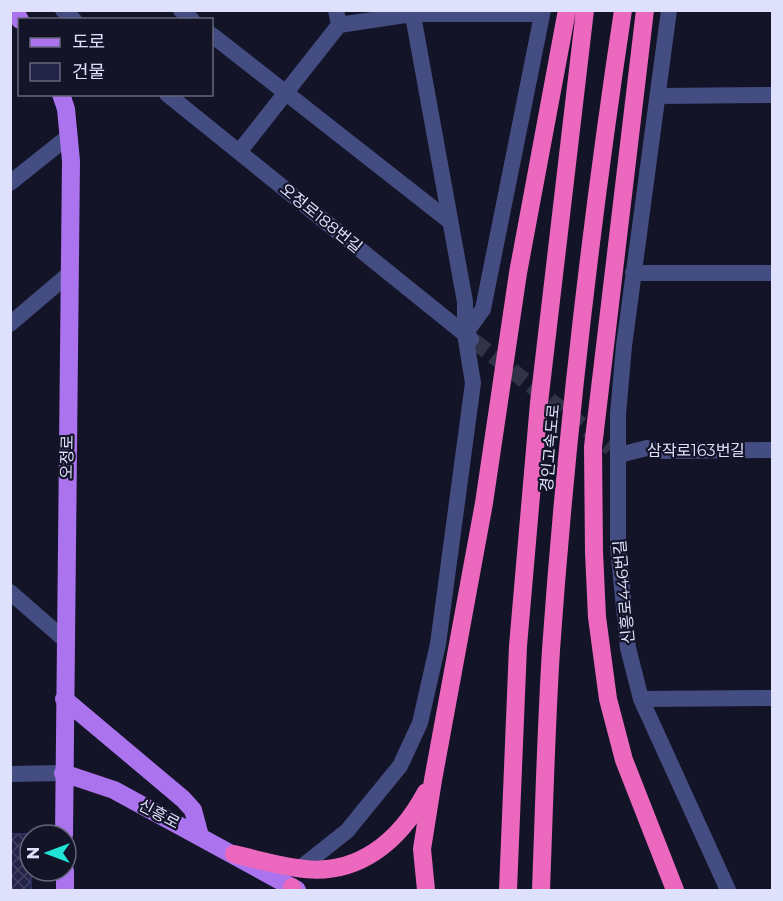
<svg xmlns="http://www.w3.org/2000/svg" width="783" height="901" viewBox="0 0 783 901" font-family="Montserrat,'Noto Sans KR',sans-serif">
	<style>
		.building { fill: url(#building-cross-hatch); stroke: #383770; stroke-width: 1.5 }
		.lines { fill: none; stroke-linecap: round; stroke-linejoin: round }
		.minor-tunnel { stroke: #323348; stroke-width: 16; stroke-dasharray: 16 8; stroke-linecap: butt }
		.minor { stroke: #444d81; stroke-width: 16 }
		.major { stroke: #ab73ee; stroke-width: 18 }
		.highway { stroke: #ec68be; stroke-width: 18 }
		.labels { text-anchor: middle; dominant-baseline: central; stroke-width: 4.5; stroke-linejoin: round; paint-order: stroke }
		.street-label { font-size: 16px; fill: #dfe0fb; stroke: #141428 }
	</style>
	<defs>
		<pattern id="building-cross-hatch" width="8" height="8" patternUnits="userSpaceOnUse" patternTransform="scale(1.5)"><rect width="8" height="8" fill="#232247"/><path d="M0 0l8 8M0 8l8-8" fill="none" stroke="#424262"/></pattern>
	</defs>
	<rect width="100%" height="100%" fill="#141428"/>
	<path class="building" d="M 10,834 L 32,834 L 30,835 L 31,890 L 10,890 Z"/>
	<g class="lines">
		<path class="minor-tunnel" d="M 474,341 L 611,448"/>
		<path class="minor" d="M 63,10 L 74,20
			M 181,10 L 192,20
			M 669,10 L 624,346 L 618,414 L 618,547 L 628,648 L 641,699 L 728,890
			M 339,25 L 412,14 L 542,14
			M 212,35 L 448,220
			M 167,94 L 471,339
			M 658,96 L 772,95
			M 239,152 L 339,25 L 336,10
			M 10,183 L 69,136
			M 633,273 L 772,273
			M 10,324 L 70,273
			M 465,334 L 483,309 L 543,10
			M 619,455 L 647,448 L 662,451 L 772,450
			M 10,592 L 65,640
			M 641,699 L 772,698
			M 10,774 L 63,773
			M 299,869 L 347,831 L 400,766 L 420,723 L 438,644 L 473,383 L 465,334 L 465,302 L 412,10"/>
		<path class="major" d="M 14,10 L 20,20
			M 61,94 L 66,109 L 71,161 L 64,835
			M 64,699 L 183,799 L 193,810 L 200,836
			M 63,773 L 114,790 L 297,890
			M 65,871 L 65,890"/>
		<path class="highway" d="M 645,10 L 593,447 L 594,552 L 597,617 L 608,699 L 624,760 L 675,890
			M 234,854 C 254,859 276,865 297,868 C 357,878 400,841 426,792
			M 292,887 L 292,890
			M 426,890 L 422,849 L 433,780 L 484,503 L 518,273 L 567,10
			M 508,890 L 518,646 L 539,403 L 585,10
			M 541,890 C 544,811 546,730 551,650 C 566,436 591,223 623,10"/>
	</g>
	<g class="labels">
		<g class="street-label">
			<text transform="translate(321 218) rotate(39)">오정로188번길</text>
			<text transform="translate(550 448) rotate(-85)">경인고속도로</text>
			<text x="696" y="450">삼작로163번길</text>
			<text transform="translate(67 457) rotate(-89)">오정로</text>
			<text transform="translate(624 592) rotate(-95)">신흥로446번길</text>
			<text transform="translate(159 814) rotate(28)">신흥로</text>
		</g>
	</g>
	<rect width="783" height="901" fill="none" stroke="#dfe0fb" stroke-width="24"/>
	<rect x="18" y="18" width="195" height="78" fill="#141428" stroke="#65667c" stroke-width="1.5"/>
	<rect x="30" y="38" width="30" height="9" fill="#ab73ee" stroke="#65667c" stroke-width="1.5"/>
	<text x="72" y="48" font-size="18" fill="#dfe0fb">도로</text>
	<rect x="30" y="63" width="30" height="18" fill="#232247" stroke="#65667c" stroke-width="1.5"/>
	<text x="72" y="78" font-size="18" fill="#dfe0fb">건물</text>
	<g transform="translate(48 853) rotate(270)"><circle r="28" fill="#141428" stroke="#65667c" stroke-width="1.5"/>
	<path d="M0-4.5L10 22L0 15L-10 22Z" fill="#22e4d6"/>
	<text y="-9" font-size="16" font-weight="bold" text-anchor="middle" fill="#dfe0fb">N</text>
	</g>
</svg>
